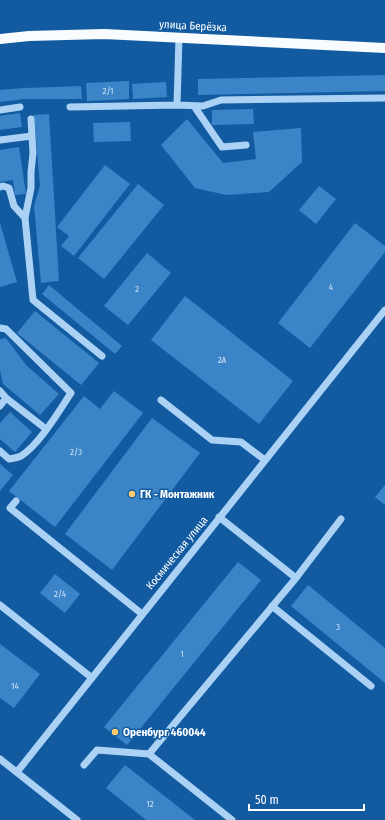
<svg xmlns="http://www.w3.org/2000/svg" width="385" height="820" viewBox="0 0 385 820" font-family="'Fira Sans Condensed',sans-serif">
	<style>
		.building { fill: #3b84c8 }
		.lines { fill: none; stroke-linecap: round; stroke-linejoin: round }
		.minor { stroke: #abd2f5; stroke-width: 7 }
		.major { stroke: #f9fcff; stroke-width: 10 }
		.poi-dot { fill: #ffcb6f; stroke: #125ba1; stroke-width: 1.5 }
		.labels { text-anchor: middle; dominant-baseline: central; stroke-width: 3; stroke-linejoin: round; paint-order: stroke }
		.number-label { font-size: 9px; fill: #cee0f1 }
		.street-label { font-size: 11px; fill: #fff; stroke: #125ba1 }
		.poi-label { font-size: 11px; font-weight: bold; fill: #fff; stroke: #125ba1; text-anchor: start }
	</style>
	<rect width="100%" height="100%" fill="#125ba1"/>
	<path class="building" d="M 385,75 L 385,91 L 198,95 L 198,79 Z
		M 129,81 L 129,99 L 87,101 L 86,83 Z
		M 166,82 L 167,97 L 133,99 L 132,84 Z
		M 81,86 L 82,99 L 24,99 L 0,102 L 0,90 L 24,88 Z
		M 253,109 L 254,124 L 212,125 L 212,110 Z
		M 20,113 L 22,127 L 0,130 L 0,116 Z
		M 49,114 L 59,281 L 41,283 L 34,206 L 40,186 L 34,115 Z
		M 187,119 L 223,163 L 256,159 L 253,132 L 301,128 L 302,162 L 269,192 L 226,195 L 195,188 L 161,145 Z
		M 130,122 L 131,141 L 94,142 L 93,123 Z
		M 19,147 L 26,194 L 15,195 L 13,180 L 0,182 L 0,150 Z
		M 105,165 L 130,184 L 74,256 L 61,246 L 69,236 L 57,227 Z
		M 138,184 L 164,205 L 104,279 L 78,258 Z
		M 319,186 L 336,199 L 316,224 L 299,210 Z
		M 0,223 L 17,282 L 0,287 Z
		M 355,223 L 385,246 L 385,252 L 310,348 L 278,323 Z
		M 147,253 L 171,273 L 128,325 L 104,306 Z
		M 49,285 L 122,346 L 115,354 L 42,294 Z
		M 185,296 L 293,381 L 259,424 L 151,340 Z
		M 35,311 L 99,363 L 81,385 L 17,333 Z
		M 6,338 L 26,365 L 59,394 L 40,415 L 3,384 L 0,370 L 0,339 Z
		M 114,391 L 143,413 L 55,527 L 9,491 L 84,396 L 100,409 Z
		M 10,412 L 32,432 L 15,452 L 0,439 L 0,423 Z
		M 152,418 L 200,453 L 112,570 L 65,534 Z
		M 0,464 L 13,475 L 0,491 Z
		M 385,485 L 385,505 L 375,497 Z
		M 238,562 L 261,580 L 127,745 L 104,727 Z
		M 55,574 L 80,594 L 65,613 L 40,593 Z
		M 308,585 L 385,648 L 385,683 L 291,606 Z
		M 0,644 L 40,674 L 14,708 L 0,698 Z
		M 125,765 L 195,820 L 146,820 L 106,788 Z"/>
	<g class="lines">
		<path class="minor" d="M 177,105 L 179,37
			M 194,106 L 222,147 L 246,145
			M 70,107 L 177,105 L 203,106 L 221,100 L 385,98
			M 0,110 L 20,107
			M 31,119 L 33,153 L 31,172 L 31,188 L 25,218 L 33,300 L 102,356
			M 0,140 L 32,136
			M 0,187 L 3,186 L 9,188 L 14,206 L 25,218
			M 0,328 L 6,329 L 71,393 C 59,411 39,445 21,456 C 18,458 13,458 9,459 L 0,451
			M 0,391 L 6,398 L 46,429
			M 161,400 L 212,440 L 241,442 L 265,460
			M 0,406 L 6,398
			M 16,501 L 10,508 L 142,614
			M 219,517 L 296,578 L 149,754 L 232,820
			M 296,578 L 341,519
			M 0,605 L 92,678
			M 272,606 L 371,686
			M 0,759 L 77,820
			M 84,765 L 97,750 L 149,754
			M 17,772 L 385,310"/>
		<path class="major" d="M 0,39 L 29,36 L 104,34 L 385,48"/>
	</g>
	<g class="poi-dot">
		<circle cx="132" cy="494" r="4"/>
		<circle cx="115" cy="732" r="4"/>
	</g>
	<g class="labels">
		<g class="number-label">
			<text x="108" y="91">2/1</text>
			<text x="331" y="287">4</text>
			<text x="137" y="289">2</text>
			<text x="222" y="360">2А</text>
			<text x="76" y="452">2/3</text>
			<text x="60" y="594">2/4</text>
			<text x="338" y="627">3</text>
			<text x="182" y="654">1</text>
			<text x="15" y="686">14</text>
			<text x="150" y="804">12</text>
		</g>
		<g class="street-label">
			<text transform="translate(193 26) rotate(3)">улица Берёзка</text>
			<text transform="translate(177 553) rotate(-51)">Космическая улица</text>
		</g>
		<g class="poi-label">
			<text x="140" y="494">ГК - Монтажник</text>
			<text x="123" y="732">Оренбург 460044</text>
		</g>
	</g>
	<path d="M249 804v6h115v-6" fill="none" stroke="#ffffff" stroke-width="2"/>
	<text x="255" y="804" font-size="12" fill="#ffffff" stroke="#125ba1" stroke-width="3" paint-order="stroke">50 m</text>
</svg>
